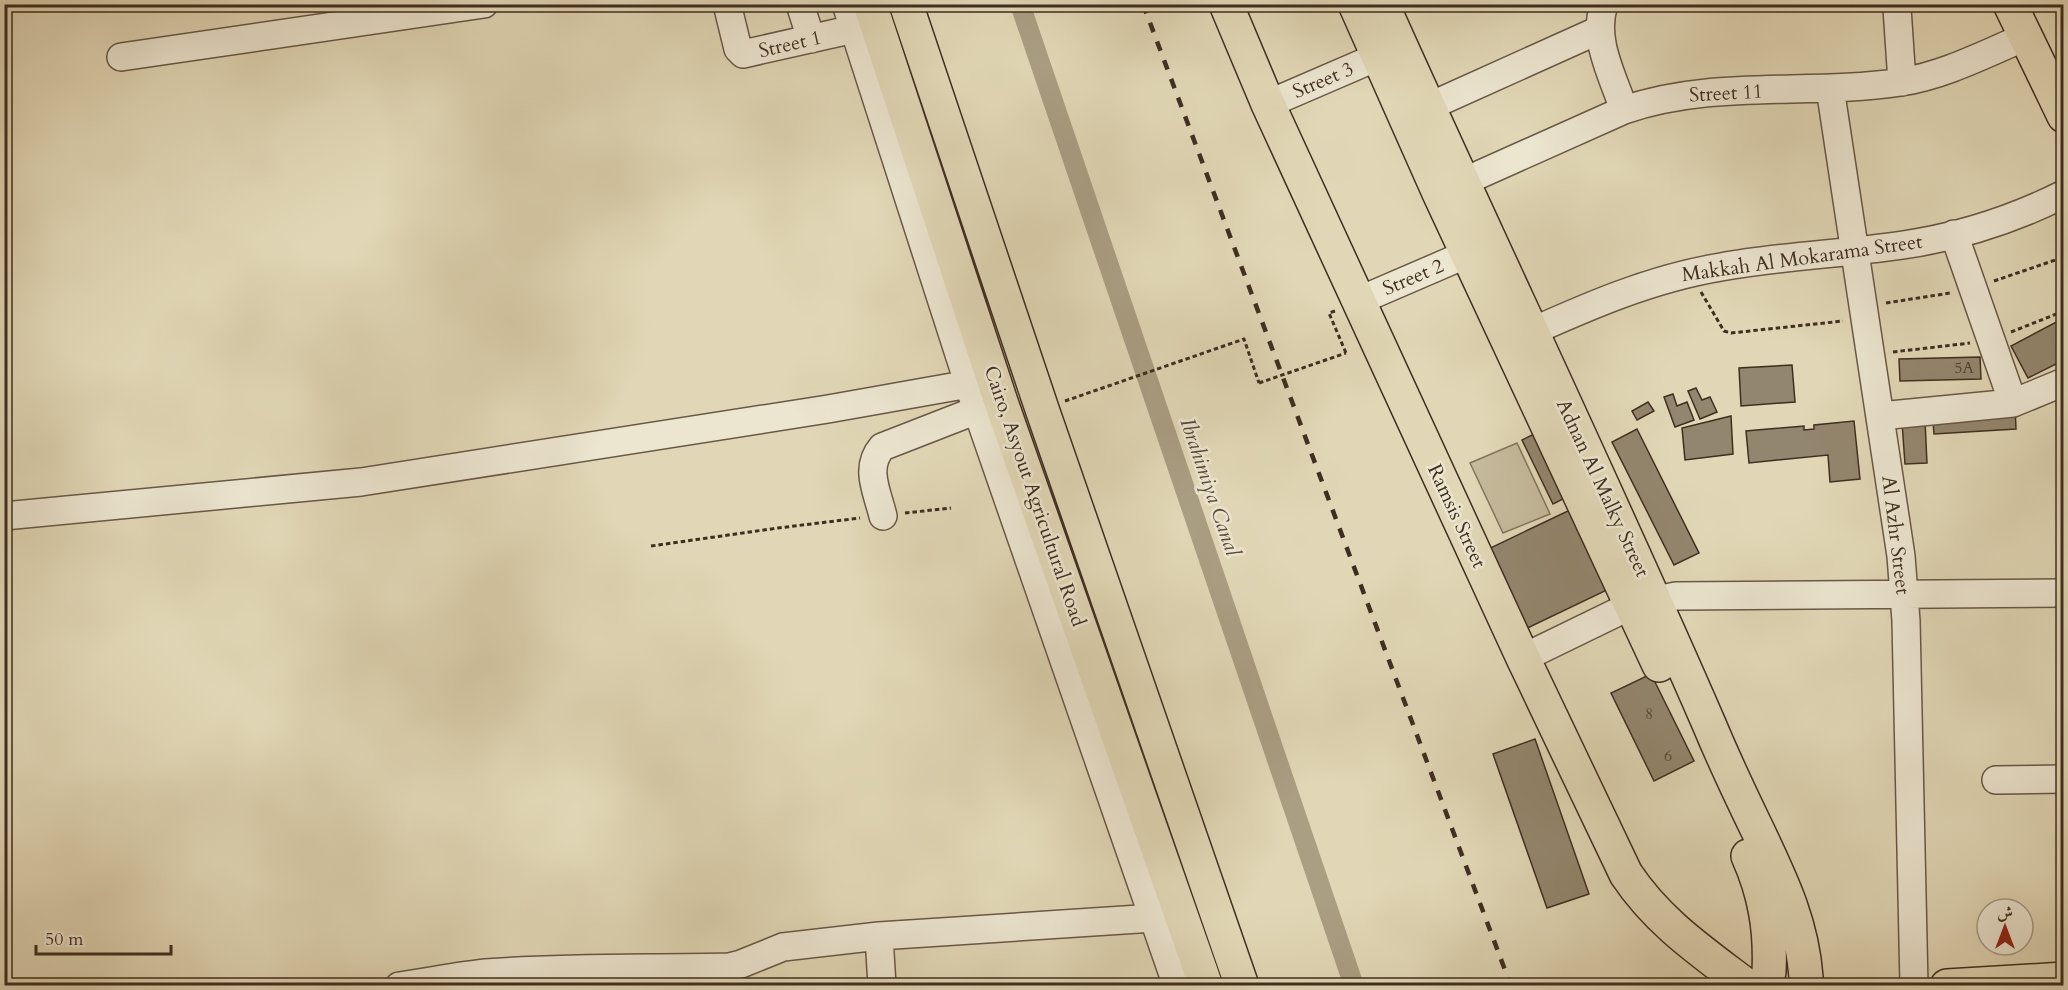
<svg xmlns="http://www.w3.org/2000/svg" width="2068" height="990" viewBox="0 0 2068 990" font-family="Cardo,Amiri,serif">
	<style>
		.green { fill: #c5ba9c; stroke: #82745e; stroke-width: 1.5 }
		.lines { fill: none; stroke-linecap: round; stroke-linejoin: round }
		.canal { stroke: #aa9e83; stroke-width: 20 }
		.building { fill: #93866e; stroke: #3f2e20; stroke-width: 1.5 }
		.minor-casing { stroke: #685846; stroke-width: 30 }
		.major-casing { stroke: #3f2e20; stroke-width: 36 }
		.highway-casing { stroke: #3f2e20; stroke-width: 36 }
		.path { stroke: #3f2e20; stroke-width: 3; stroke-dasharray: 4.5 3; stroke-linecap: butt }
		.minor { stroke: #ece5d0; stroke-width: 27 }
		.major { stroke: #e1d7b6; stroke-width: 33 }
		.highway { stroke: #e1d7b6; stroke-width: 33 }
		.rail { stroke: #3f2e20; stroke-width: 4.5; stroke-dasharray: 10 10; stroke-linecap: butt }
		.path-bridge { stroke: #3f2e20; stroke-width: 3; stroke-dasharray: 4.5 3; stroke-linecap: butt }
		.labels { text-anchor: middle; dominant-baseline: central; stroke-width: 5; stroke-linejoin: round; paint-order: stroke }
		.number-label { font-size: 16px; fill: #544434 }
		.street-label { font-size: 20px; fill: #3f2e20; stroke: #ece5d0 }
		.water-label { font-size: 21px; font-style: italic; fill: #5a4a39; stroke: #ece5d0 }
	</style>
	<rect width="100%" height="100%" fill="#e1d7b6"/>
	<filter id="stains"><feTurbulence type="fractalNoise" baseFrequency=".00333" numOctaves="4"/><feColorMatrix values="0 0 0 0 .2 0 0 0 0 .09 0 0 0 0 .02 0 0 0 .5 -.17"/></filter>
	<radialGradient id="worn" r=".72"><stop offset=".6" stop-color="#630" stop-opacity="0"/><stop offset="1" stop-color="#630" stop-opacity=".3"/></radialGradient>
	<path class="green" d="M 1517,443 L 1550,514 L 1503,533 L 1470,463 Z"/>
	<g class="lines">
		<path class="canal" d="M 1020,4 L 1354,986"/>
	</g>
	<path class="building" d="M 2064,318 L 2064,360 L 2028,378 L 2011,346 Z
		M 1980,357 L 1981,379 L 1900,381 L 1899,359 Z
		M 1792,365 L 1795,402 L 1741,406 L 1739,368 Z
		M 1696,388 L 1702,400 L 1710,397 L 1717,412 L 1700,419 L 1688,391 Z
		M 1673,394 L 1677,406 L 1687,402 L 1694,420 L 1675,427 L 1664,397 Z
		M 1648,402 L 1654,411 L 1637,420 L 1632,411 Z
		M 2015,405 L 2016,429 L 1934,434 L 1932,409 Z
		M 1731,416 L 1733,454 L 1685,460 L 1682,428 Z
		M 1854,421 L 1860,479 L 1830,482 L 1828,455 L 1749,463 L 1746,431 L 1804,426 L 1804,430 L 1814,429 L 1814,425 Z
		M 1925,421 L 1927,463 L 1905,464 L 1902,423 Z
		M 1637,429 L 1699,553 L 1674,565 L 1612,442 Z
		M 1536,433 L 1567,497 L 1553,504 L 1522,440 Z
		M 1570,510 L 1609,589 L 1521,631 L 1482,552 Z
		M 1651,674 L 1694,761 L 1654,781 L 1611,693 Z
		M 1535,739 L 1589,894 L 1547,908 L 1493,754 Z"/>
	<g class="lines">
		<defs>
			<path id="minor" d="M 727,4 L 738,49 L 743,54 L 854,29
				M 800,4 L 811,39
				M 846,4 L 977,410 L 1177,986
				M 1604,4 C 1592,40 1613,76 1624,110
				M 1897,8 L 1902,82
				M 121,57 L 484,4
				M 1830,88 L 1901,556 L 1906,621 L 1914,986
				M 1268,104 L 1377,57
				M 1428,107 L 1599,30
				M 1445,190 L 1624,110 C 1713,79 1809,96 1901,82 C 1945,75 1985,54 2025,37
				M 1954,234 L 2013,403
				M 1358,301 L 1467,254
				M 1515,339 C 1582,309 1648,279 1721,267 C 1781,256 1843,254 1903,245 C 1958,237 2014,219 2064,194
				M 1880,416 L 2013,403 L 2064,382
				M 4,516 L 361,482 L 828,409 L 969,384
				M 883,516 C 877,491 864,468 882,447 L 977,410
				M 1523,658 L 1632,605 L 1676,596 L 2064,593
				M 1996,780 L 2064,779
				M 879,936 L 882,986
				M 399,986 C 428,982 457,976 486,973 C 567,967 648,969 729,967 L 741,964 L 783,947 L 879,936 L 1170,917"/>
			<path id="major" d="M 1226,4 L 1268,104 L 1523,658 L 1626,874 C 1658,922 1701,951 1747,986
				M 1355,4 L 1439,193 L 1659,665
				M 1382,4 C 1490,245 1604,482 1709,724 C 1724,760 1741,796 1758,831 C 1781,880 1802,922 1806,977
				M 2010,4 L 2064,116
				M 1748,856 C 1765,894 1771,930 1769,972
				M 1947,986 L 2064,979"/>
			<path id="highway" d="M 870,4 L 1001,402 L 1206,986
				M 906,4 L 1042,409 L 1242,986"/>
		</defs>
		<use href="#minor" class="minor-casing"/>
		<use href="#major" class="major-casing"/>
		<use href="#highway" class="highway-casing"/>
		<path class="path" d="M 1994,281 L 2064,257
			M 1701,292 L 1724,331 L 1731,333 L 1843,321
			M 1886,303 L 1950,293
			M 1335,311 L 1329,313 L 1346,353
			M 2011,332 L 2064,311
			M 1893,352 L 1970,343
			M 1065,401 L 1244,339 L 1259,383
			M 905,513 L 951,508
			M 651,546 L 778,528 L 860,518"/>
		<use href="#minor" class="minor"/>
		<use href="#major" class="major"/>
		<use href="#highway" class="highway"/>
		<path class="rail" d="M 1143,4 L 1511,986"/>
		<path class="path-bridge" d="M 1259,383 L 1346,353"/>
	</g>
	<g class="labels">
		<g class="number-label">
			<text x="1964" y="368">5A</text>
			<text x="1649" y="714">8</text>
			<text x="1668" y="756">6</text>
		</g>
		<g class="street-label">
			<text transform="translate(790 44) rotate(-13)">Street 1</text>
			<text transform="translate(1323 80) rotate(-23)">Street 3</text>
			<text transform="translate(1726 93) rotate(-3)">Street 11</text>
			<text transform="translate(1802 258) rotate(-8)">Makkah Al Mokarama Street</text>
			<text transform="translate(1413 277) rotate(-23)">Street 2</text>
			<text transform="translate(1603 488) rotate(65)">Adnan Al Malky Street</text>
			<text transform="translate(1035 496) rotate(71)">Cairo, Asyout Agricultural Road</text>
			<text transform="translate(1457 516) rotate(65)">Ramsis Street</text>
			<text transform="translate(1896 535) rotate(83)">Al Azhr Street</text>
		</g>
		<g class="water-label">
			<text transform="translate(1210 487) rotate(71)">Ibrahimiya Canal</text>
		</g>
	</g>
	<rect width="2068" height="990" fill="none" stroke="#e1d7b6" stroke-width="24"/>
	<rect x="6" y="6" width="2056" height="978" fill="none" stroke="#3f2e20" stroke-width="3"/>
	<rect x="12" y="12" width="2044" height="966" fill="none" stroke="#3f2e20" stroke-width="1.5"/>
	<g transform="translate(2005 927)"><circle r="28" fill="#ece5d0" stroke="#a79c8a" stroke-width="1.5"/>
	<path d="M0-4.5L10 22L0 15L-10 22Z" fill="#8f2418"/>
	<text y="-9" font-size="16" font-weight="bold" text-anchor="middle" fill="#3f2e20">ش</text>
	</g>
	<path d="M36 945v9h135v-9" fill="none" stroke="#3f2e20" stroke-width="3"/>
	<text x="45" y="945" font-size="18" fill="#3f2e20" stroke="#ece5d0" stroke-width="4.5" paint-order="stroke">50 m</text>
	<rect width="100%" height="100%" filter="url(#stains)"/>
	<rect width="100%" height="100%" fill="url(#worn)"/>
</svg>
